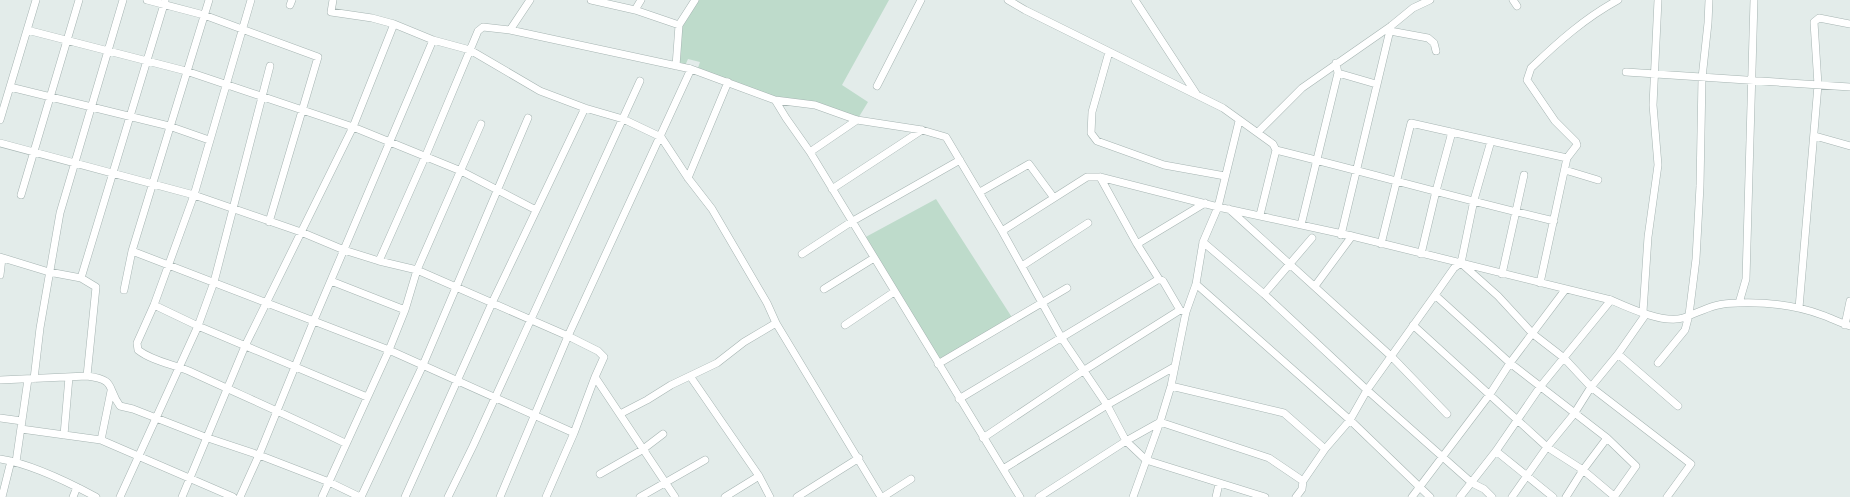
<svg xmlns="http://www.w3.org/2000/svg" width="1850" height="497" viewBox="0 0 1850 497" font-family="'Nunito Sans',sans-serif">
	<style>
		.green { fill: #bedbcb }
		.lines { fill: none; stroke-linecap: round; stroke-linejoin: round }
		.minor-casing { stroke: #a6b4b2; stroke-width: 8 }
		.minor { stroke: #fff; stroke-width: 7 }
	</style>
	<rect width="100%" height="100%" fill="#e3ecea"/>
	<path class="green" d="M 695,0 L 889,0 L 842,85 L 868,102 L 857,120 L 838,112 L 775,100 L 697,71 L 700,62 L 688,59 L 684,68 L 676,66 L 679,25 Z
		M 936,199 L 1013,319 L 938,364 L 862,239 Z"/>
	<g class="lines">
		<defs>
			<path id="minor" d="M 147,0 L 204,15 L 318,57 L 269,222
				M 251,0 L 194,195 L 154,305 L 137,343 L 138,350 C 152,361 172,364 189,371 C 241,395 294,418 345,443
				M 333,0 L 331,12 L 372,18 L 394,24 L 433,40 L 470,50 L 540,91 L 585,108 L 623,119 L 661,137 L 688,178 L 712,209 L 767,303 L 776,323 L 881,497
				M 591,0 L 635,10 L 679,25 L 676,66
				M 1008,0 L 1025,10 L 1223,108 L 1273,144 L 1276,150 C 1369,173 1461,199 1554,221
				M 1135,0 L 1197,95
				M 1513,0 L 1517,6
				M 290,5 L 292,0
				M 635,10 L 641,0
				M 679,25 L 695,0
				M 27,30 L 186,71 L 353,127 L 461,171 L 536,210
				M 510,30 L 530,0
				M 1390,31 L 1428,38 L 1434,43 L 1436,51
				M 1109,52 L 1092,112 L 1091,133 L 1097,141 L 1164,165 L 1225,176
				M 1626,72 L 1850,87
				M 1338,73 L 1376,84
				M 877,86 L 921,0
				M 10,87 L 169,126 L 209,140
				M 775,100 L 815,105 L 857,120 L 922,130 L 946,137 L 1002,231 L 1061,337 L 1107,405 L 1126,441 L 1146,460 L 1265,497
				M 0,120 L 36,0
				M 1258,132 L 1302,88 L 1391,26 L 1413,8 L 1430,0
				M 1815,136 L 1850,146
				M 0,143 L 194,195 L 301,232 L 344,250 L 379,261 L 417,270 L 568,336 L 598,351 L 604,357 L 595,377
				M 810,152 L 857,120
				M 1565,170 L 1598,180
				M 1100,177 L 1137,244 L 1159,279
				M 688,178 L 728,82
				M 832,189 L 922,130
				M 980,192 L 1029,164 L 1054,198
				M 21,195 L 79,0
				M 1229,209 L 1392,357 L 1447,414
				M 1260,215 L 1276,150
				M 1301,225 L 1338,73 L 1336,63
				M 1002,231 L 1087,177 L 1100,177 L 1218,207 L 1352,236 L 1611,300 C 1629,308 1664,324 1683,318 C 1705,310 1713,303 1738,303 C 1767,302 1795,305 1822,315 C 1831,318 1840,323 1850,326
				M 1341,235 L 1391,26
				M 1203,242 L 1264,294 L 1367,390 L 1472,483 L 1484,489 L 1492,497
				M 1137,244 L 1205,203
				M 1381,244 L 1411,123 L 1567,158 L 1577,145 L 1576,142 L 1555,121 L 1527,80 L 1531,68 C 1558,42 1585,18 1618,0
				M 132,251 L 389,350 L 574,433
				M 802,254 L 851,222 L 960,160
				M 1421,254 L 1436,191 L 1452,132
				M 0,257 L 49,272 L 81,278 L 96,287 L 87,376
				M 379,261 L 426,155 L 478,31 L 483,27 L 510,30 L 691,69 L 775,100 L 786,118 L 810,152 L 1020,497
				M 1462,264 L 1498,296 L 1533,334 L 1564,358 L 1591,387 L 1691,464 L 1667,497
				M 1022,266 L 1088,223
				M 1502,274 L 1524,175
				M 0,275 L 2,258
				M 81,278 L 165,1
				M 331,281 L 405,310
				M 1540,283 L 1567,158
				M 1196,284 L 1350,420 L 1430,497
				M 1315,286 L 1352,236
				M 824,289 L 874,258
				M 124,290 L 132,251 L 209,0
				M 1264,294 L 1312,238
				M 1435,295 L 1510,363 L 1607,438 L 1636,466 L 1614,497
				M 1739,303 L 1746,279 L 1754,0
				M 154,305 L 198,326 L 367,397
				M 1799,308 L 1818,85 L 1814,22 L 1819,18 L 1850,24
				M 1643,312 L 1648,237 L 1658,165 L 1653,105 L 1658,0
				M 845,325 L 894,292
				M 1413,325 L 1547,447 L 1583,470 L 1615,497
				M 1845,325 L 1850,301
				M 1618,354 L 1678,406
				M 1658,363 L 1685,330 L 1689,315 L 1696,259 L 1700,186 L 1702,78 L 1708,23 L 1709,0
				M 938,364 L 1067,288
				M 690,376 L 759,476 L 770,497
				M 34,379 L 40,328 L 60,213 L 123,0
				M 0,380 L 87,376 C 117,380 106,387 120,406 L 133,409 L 205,437 L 259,455 L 329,482 L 360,497
				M 1171,386 L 1284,413 L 1325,449
				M 959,399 L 1159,279 L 1163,281 L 1180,310 L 1186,312
				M 620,414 L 647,400 L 671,385 L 717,363 L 744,342 L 776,323
				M 0,418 L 22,421
				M 21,429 L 101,440 L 233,497
				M 64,435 L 69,377
				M 983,438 L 1083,371 L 1180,310
				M 101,440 L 111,391
				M 1496,451 L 1553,497
				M 0,459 C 32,464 68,482 96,497
				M 16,462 L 28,379
				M 1003,469 L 1107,405 L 1174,367
				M 600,474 L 642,450 L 663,434
				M 2,497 L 11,461
				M 73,497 L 77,487
				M 120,497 L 198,326 L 214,282 L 270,66
				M 182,497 L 245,346 L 353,127 L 394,24
				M 240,497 L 259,455 L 314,320 L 433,40
				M 322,497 L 389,350 L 405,310 L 417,270 L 481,124
				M 361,497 L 423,365 L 528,118
				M 405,497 L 492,303 L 585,108
				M 448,497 L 473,446 L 640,81
				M 500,497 L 568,336 L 691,69
				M 546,497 L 574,433 L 595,377 L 675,497
				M 640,497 L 705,460
				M 725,497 L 759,476
				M 797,497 L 859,458
				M 883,497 L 911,479
				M 1039,497 L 1126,441 L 1160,422 L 1269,458 L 1303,481
				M 1133,497 L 1160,422 L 1171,386 L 1186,312 L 1196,284 L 1203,242 L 1218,207 L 1239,121
				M 1216,497 L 1219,484
				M 1296,497 L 1302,489 L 1303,481 L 1325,449 L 1350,420 L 1367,390 L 1435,295 L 1454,268 L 1461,263 L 1474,200 L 1491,141
				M 1412,497 L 1490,394 L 1510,363 L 1565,290
				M 1460,497 L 1496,451 L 1540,387 L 1611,300
				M 1512,497 L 1547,447 L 1574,414 L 1591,387 L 1618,354 L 1646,314
				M 1566,497 L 1583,470 L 1607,438"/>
		</defs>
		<use href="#minor" class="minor-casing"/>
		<use href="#minor" class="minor"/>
	</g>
</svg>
